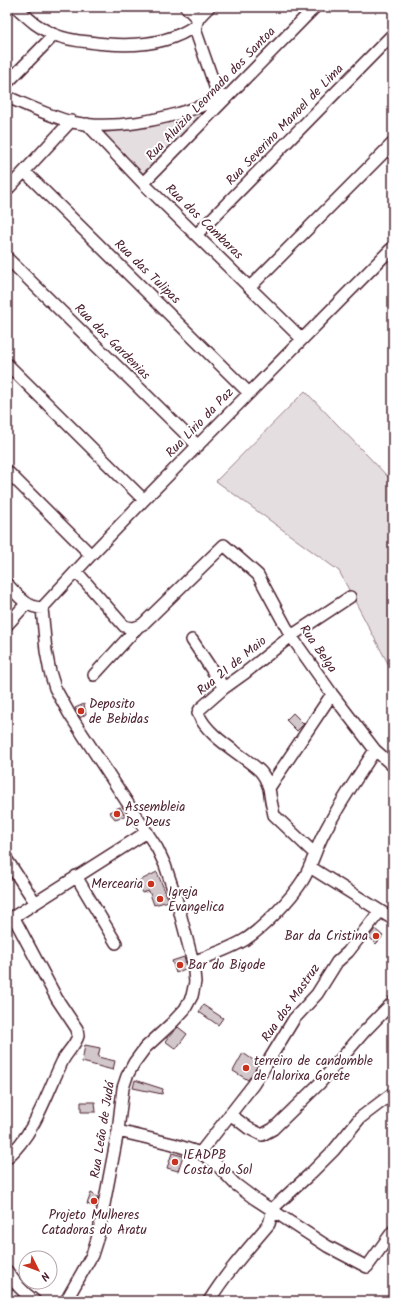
<svg xmlns="http://www.w3.org/2000/svg" width="400" height="1308" viewBox="0 0 400 1308" font-family="Kalam,sans-serif">
	<style>
		.green { fill: #e5dee0; stroke: #987e86 }
		.building { fill: #d2c7cb; stroke: #4a1f2b }
		.lines { fill: none; stroke-linecap: round; stroke-linejoin: round }
		.minor-casing { stroke: #4a1f2b; stroke-width: 14 }
		.minor { stroke: #fff; stroke-width: 11 }
		.poi-dot { fill: #c8321e; stroke: #fff; stroke-width: 1.5 }
		.labels { text-anchor: middle; dominant-baseline: central; stroke-width: 4; stroke-linejoin: round; paint-order: stroke }
		.street-label { font-size: 13px; fill: #4a1f2b; stroke: #fff }
		.poi-label { font-size: 13px; fill: #4a1f2b; stroke: #fff; text-anchor: start }
	</style>
	<rect width="100%" height="100%" fill="#fff"/>
	<filter id="ink" filterUnits="userSpaceOnUse"><feTurbulence type="fractalNoise" baseFrequency=".025" numOctaves="2"/><feDisplacementMap in="SourceGraphic" scale="8" xChannelSelector="R" yChannelSelector="G"/><feConvolveMatrix kernelMatrix="1 2 1 2 8 2 1 2 1" color-interpolation-filters="sRGB"/></filter>
	<g filter="url(#ink)">
		<path class="green" d="M 208,108 L 143,174 L 101,133 C 138,129 173,118 208,108 Z
			M 305,391 L 393,482 L 393,673 L 339,571 L 216,481 Z"/>
		<path class="building" d="M 84,704 L 86,714 L 80,718 L 75,708 Z
			M 293,713 L 304,724 L 297,731 L 286,720 Z
			M 120,807 L 125,816 L 115,819 L 109,812 Z
			M 157,872 L 169,901 L 154,905 L 149,891 L 142,893 L 139,881 Z
			M 375,929 L 383,936 L 376,944 L 369,937 Z
			M 184,957 L 187,968 L 176,973 L 172,961 Z
			M 203,1005 L 223,1018 L 218,1025 L 199,1012 Z
			M 178,1027 L 187,1034 L 176,1049 L 165,1041 Z
			M 85,1045 L 100,1048 L 98,1057 L 115,1061 L 113,1070 L 82,1062 Z
			M 243,1053 L 259,1064 L 248,1080 L 233,1071 Z
			M 135,1080 L 163,1089 L 162,1094 L 133,1088 Z
			M 81,1102 L 95,1102 L 96,1112 L 81,1112 Z
			M 172,1153 L 183,1156 L 178,1171 L 167,1168 Z
			M 91,1193 L 98,1197 L 96,1207 L 87,1204 Z"/>
		<g class="lines">
			<defs>
				<path id="minor" d="M 16,7 C 28,18 38,28 53,34 C 64,39 77,41 89,42 C 124,47 166,47 196,25
					M 186,7 L 198,19
					M 209,7 C 200,16 195,19 196,32 L 219,98
					M 7,83 L 54,35
					M 7,97 C 27,105 51,117 72,122 C 112,131 163,120 201,106 C 208,104 216,100 223,96
					M 87,124 L 143,183 L 302,339
					M 25,172 L 249,393
					M 143,183 L 315,7
					M 7,190 L 71,121
					M 196,235 L 393,34
					M 7,258 L 198,446
					M 250,287 L 393,143
					M 7,364 L 144,500
					M 7,471 L 91,555
					M 76,571 L 124,626 C 132,629 136,628 143,624 L 224,545 L 258,575 L 291,636 L 332,694 L 375,750 L 393,766
					M 7,584 C 17,594 26,608 42,608 L 91,555 L 144,500 L 393,247
					M 42,608 L 46,651 L 50,672 L 55,688 L 70,715 L 157,848 L 165,865 L 176,898 L 193,962 L 195,982 L 192,996 L 185,1009 L 171,1024 L 145,1048 L 134,1063 L 127,1076 L 123,1088 L 118,1131 L 98,1236 L 92,1255 L 66,1301
					M 7,625 L 26,604
					M 192,640 L 224,688
					M 94,675 L 137,628
					M 269,788 C 267,782 264,775 260,771 C 242,754 207,737 198,713 L 200,709 L 224,688 L 245,673 L 291,636 L 350,597
					M 314,853 L 274,815 L 271,801 L 269,788 L 332,694
					M 7,860 L 35,902
					M 310,867 L 393,919
					M 76,876 L 116,943
					M 7,921 L 147,832
					M 193,962 C 211,955 230,949 246,939 C 264,927 291,899 303,880 C 312,865 316,848 324,833 C 339,804 358,777 375,750
					M 230,1114 L 248,1128 L 262,1135 L 273,1129 L 320,1083 L 364,1032 L 393,1002
					M 118,1131 L 173,1144 L 200,1153 L 213,1161 L 235,1184 L 255,1199 L 327,1246 L 367,1267 L 393,1231
					M 200,1153 L 253,1085 L 266,1065 L 294,1019 L 317,994 L 337,962 L 348,952 L 380,911
					M 7,1158 C 35,1133 46,1095 62,1062 C 66,1053 75,1046 78,1036 L 77,1029 L 57,999 L 13,916
					M 271,1210 L 309,1175 L 334,1150 L 360,1118 L 393,1093
					M 7,1271 C 16,1284 22,1292 35,1301
					M 209,1301 C 226,1273 248,1249 269,1224 L 271,1217 L 271,1210"/>
			</defs>
			<use href="#minor" class="minor-casing"/>
			<use href="#minor" class="minor"/>
		</g>
	</g>
	<g class="poi-dot">
		<circle cx="81" cy="711" r="4"/>
		<circle cx="117" cy="814" r="4"/>
		<circle cx="151" cy="884" r="4"/>
		<circle cx="160" cy="899" r="4"/>
		<circle cx="376" cy="936" r="4"/>
		<circle cx="180" cy="965" r="4"/>
		<circle cx="246" cy="1068" r="4"/>
		<circle cx="175" cy="1162" r="4"/>
		<circle cx="94" cy="1201" r="4"/>
	</g>
	<g class="labels">
		<g class="street-label">
			<text transform="translate(211 94) rotate(-46)">Rua Aluizia Leornado dos Santoa</text>
			<text transform="translate(285 125) rotate(-46)">Rua Severino Manoel de Lima</text>
			<text transform="translate(204 222) rotate(44)">Rua dos Cambaras</text>
			<text transform="translate(147 272) rotate(44)">Rua das Tulipas</text>
			<text transform="translate(112 342) rotate(45)">Rua das Gardenias</text>
			<text transform="translate(200 423) rotate(-46)">Rua Lirio da Paz</text>
			<text transform="translate(318 649) rotate(55)">Rua Belga</text>
			<text transform="translate(232 666) rotate(-39)">Rua 21 de Maio</text>
			<text transform="translate(291 1003) rotate(-55)">Rua dos Mastruz</text>
			<text transform="translate(103 1130) rotate(-81)">Rua Leão de Judá</text>
		</g>
		<g class="poi-label">
			<text x="89" y="704">Deposito<tspan x="89" dy="15">de Bebidas</tspan></text>
			<text x="125" y="807">Assembleia<tspan x="125" dy="15">De Deus</tspan></text>
			<text x="143" y="884" text-anchor="end">Mercearia</text>
			<text x="168" y="892">Igreja<tspan x="168" dy="15">Evangelica</tspan></text>
			<text x="368" y="936" text-anchor="end">Bar da Cristina</text>
			<text x="188" y="965">Bar do Bigode</text>
			<text x="254" y="1061">terreiro de candomble<tspan x="254" dy="15">de Ialorixa Gorete</tspan></text>
			<text x="183" y="1155">IEADPB<tspan x="183" dy="15">Costa do Sol</tspan></text>
			<text x="94" y="1215" text-anchor="middle">Projeto Mulheres<tspan x="94" dy="15">Catadoras do Aratu</tspan></text>
		</g>
	</g>
	<rect width="400" height="1308" fill="none" stroke="#fff" stroke-width="24"/>
	<rect x="12" y="12" width="376" height="1284" fill="none" stroke="#4a1f2b" stroke-width="1.5" filter="url(#ink)"/>
	<g transform="translate(38 1270) rotate(132)"><circle r="19" fill="#ffffff" stroke="#b7a5aa"/>
	<path d="M0-3L7 15L0 10L-7 15Z" fill="#c8321e"/>
	<text y="-6" font-size="11" font-weight="bold" text-anchor="middle" fill="#4a1f2b">N</text>
	</g>
</svg>
